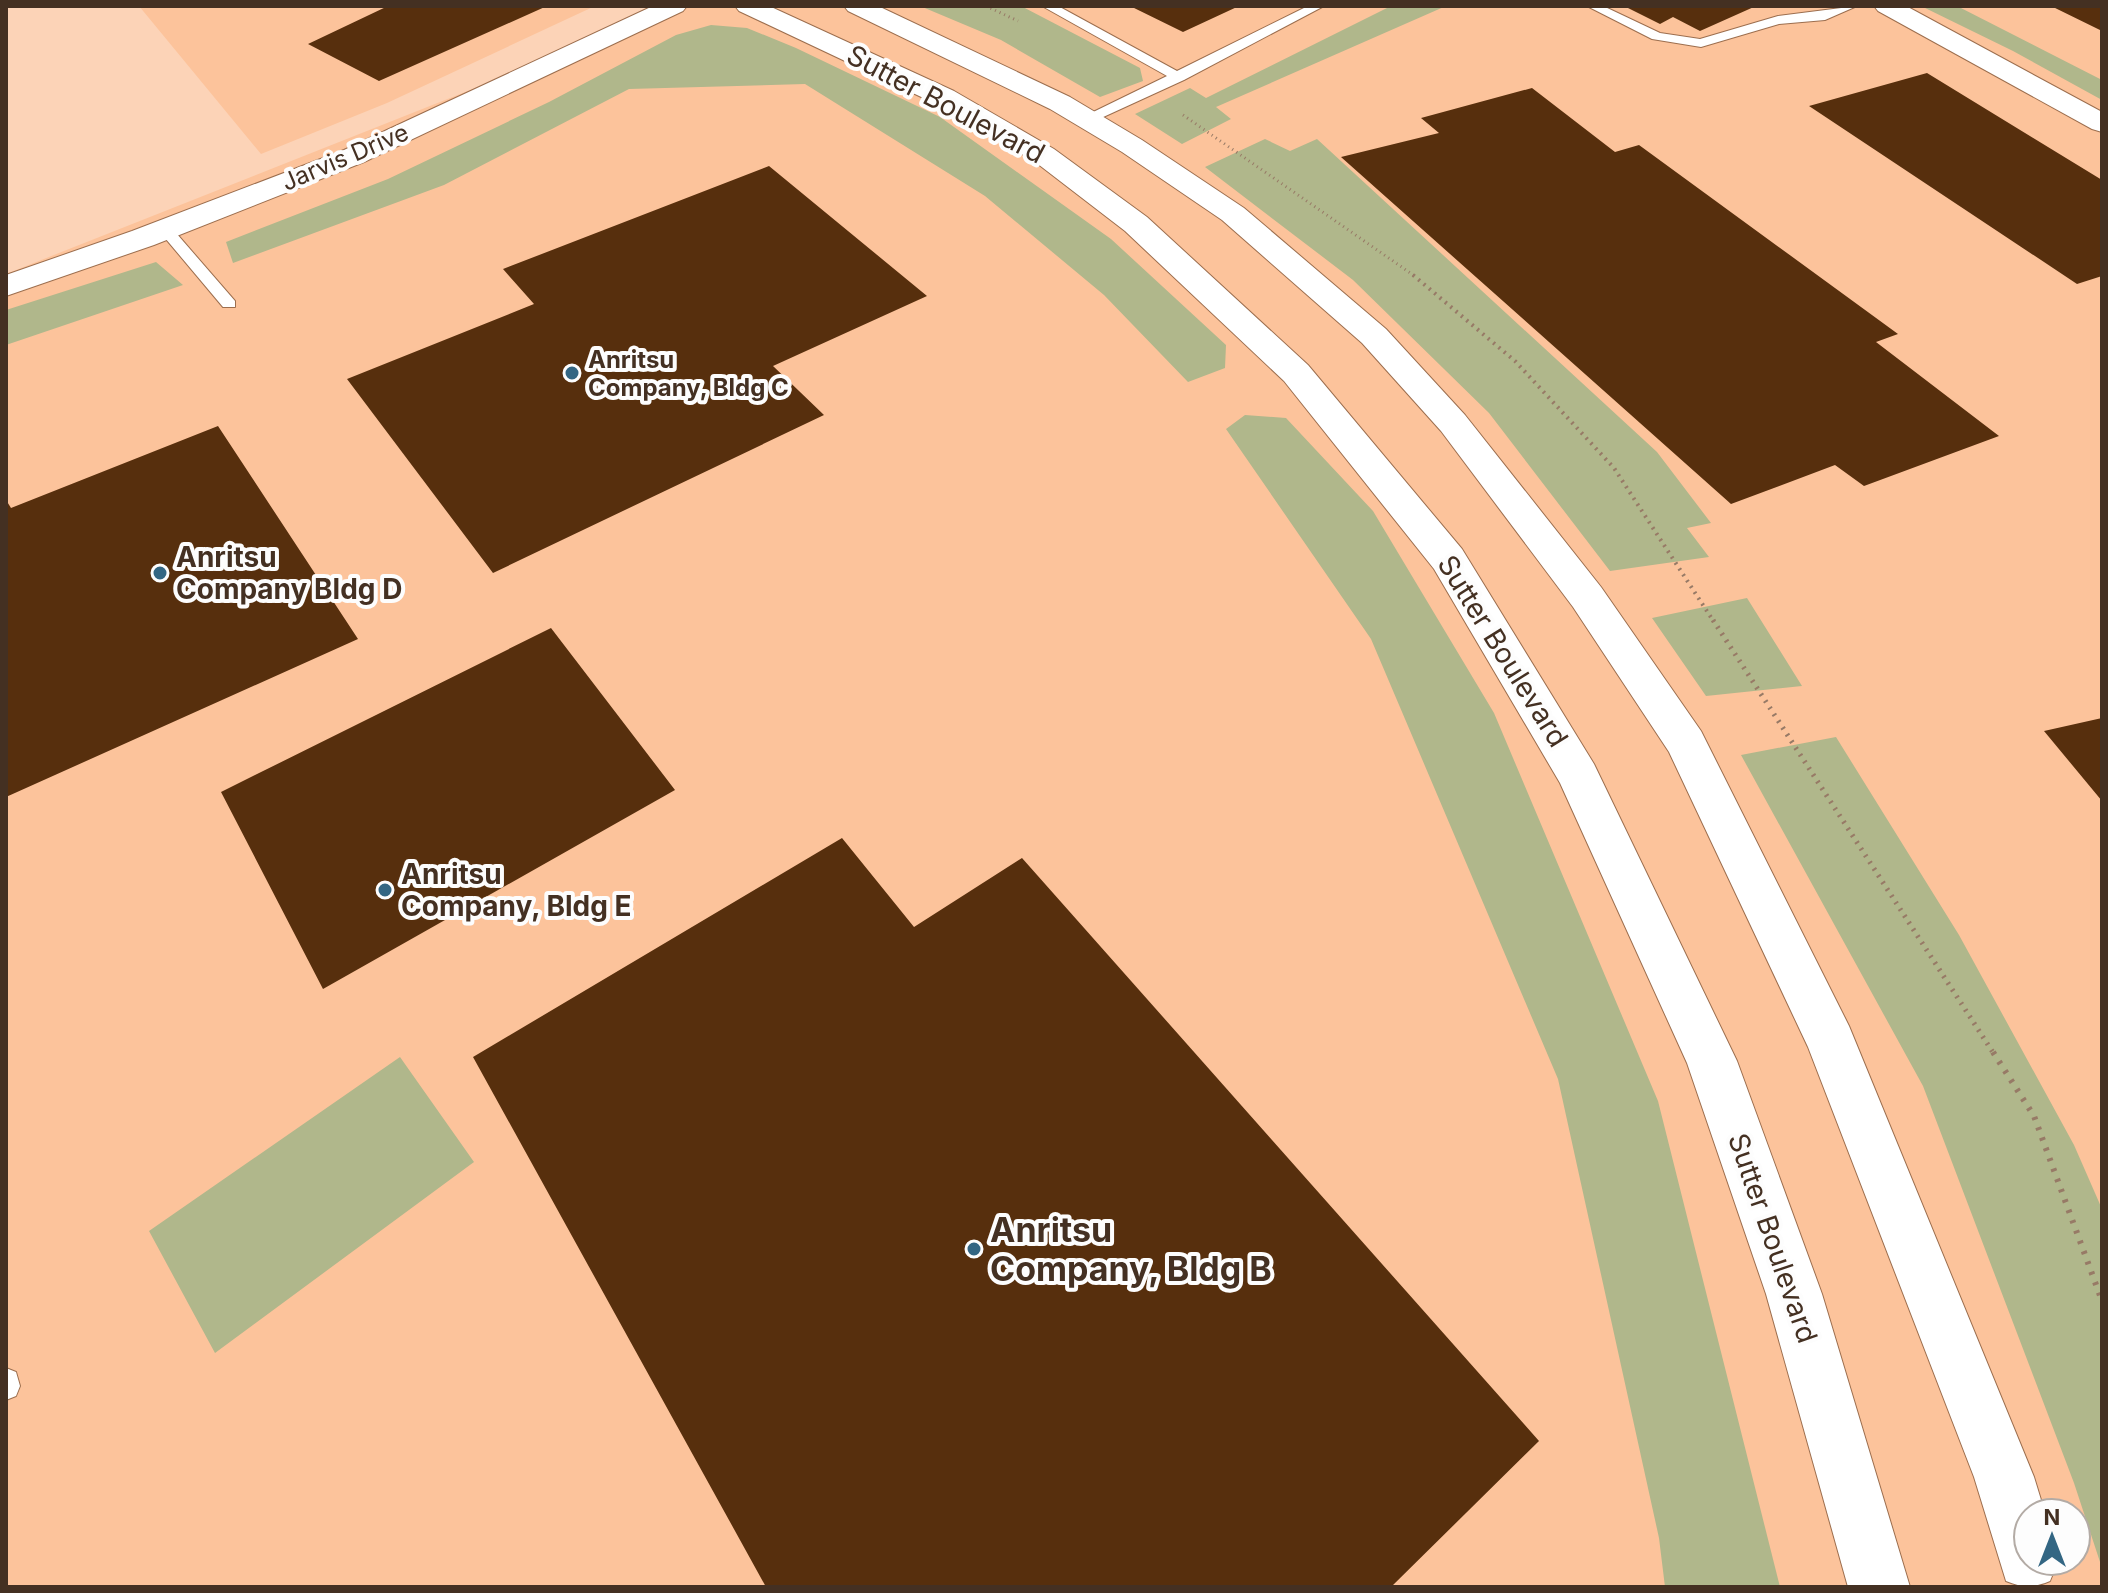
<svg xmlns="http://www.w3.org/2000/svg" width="2108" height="1593" viewBox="0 0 2108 1593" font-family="Inter,sans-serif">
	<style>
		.built { fill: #fcc39b; fill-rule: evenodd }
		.green { fill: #b0b78b }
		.building { fill: #572f0d }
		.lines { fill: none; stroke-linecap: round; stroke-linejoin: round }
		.lane-casing { stroke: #9c6e4e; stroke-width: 2 }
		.street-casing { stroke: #9c6e4e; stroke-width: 2 }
		.path-far3 { stroke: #977a66; stroke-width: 3; stroke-dasharray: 1 4; stroke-linecap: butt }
		.path-far2 { stroke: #977a66; stroke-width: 4; stroke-dasharray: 2 5; stroke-linecap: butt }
		.path-far1 { stroke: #977a66; stroke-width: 5; stroke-dasharray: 2 6; stroke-linecap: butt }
		.path { stroke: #977a66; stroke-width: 6; stroke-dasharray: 3 8; stroke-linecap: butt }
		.lane { fill: #fff; fill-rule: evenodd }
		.street { fill: #fff; fill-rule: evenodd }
		.poi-dot { fill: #336683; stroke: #fdfdfd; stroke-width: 3 }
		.labels { text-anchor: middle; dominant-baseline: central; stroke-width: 8; stroke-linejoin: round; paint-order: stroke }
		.far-street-label { font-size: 24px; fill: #443022; stroke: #fdfdfd }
		.far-poi-label { font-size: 24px; font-weight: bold; fill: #443022; stroke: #fdfdfd; text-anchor: start }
		.street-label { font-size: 28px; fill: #443022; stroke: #fdfdfd }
		.poi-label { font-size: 28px; font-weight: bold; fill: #443022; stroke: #fdfdfd; text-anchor: start }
		.near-poi-label { font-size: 34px; font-weight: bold; fill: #443022; stroke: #fdfdfd; text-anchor: start }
	</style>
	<rect width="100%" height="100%" fill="#fcd3b7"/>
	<path class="built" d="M 139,6 L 595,6 L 387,103 L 261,154 Z
		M 682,6 L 2102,6 L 2102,1587 L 6,1587 L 6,274 ZM 2028,1513 L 2076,1513 L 2076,1561 L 2028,1561 Z"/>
	<path class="green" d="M 920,6 L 1021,6 L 1140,68 L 1143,81 L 1100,97 L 1001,40 Z
		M 1391,6 L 1446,6 L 1216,107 L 1231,119 L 1182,144 L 1135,114 L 1190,88 L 1206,98 Z
		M 1921,6 L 1957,6 L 2102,80 L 2102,100 L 2013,51 Z
		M 711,25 L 747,28 L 796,48 L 940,117 L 1111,239 L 1226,345 L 1225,368 L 1188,382 L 1104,295 L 985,196 L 805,84 L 629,89 L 444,185 L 233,263 L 226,242 L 388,179 L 549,102 L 676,35 Z
		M 1265,139 L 1290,151 L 1317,139 L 1657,452 L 1711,523 L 1687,528 L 1709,557 L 1610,571 L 1489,413 L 1353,280 L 1205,167 Z
		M 156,262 L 183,285 L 6,345 L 6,310 Z
		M 1245,415 L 1286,418 L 1373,511 L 1494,713 L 1658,1101 L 1780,1587 L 1665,1587 L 1659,1538 L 1558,1079 L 1371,639 L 1226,429 Z
		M 1747,598 L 1802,686 L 1706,696 L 1652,618 Z
		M 1836,737 L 1959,935 L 2074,1145 L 2102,1209 L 2102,1568 L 2074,1483 L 1923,1086 L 1741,755 Z
		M 400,1057 L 474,1162 L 215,1353 L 149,1231 Z"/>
	<path class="building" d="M 388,6 L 547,6 L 379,81 L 308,44 Z
		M 1130,6 L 1239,6 L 1183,32 Z
		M 1624,6 L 1756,6 L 1700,31 L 1673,17 L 1660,24 Z
		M 2051,6 L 2102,6 L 2102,31 Z
		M 1927,73 L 2102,180 L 2102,276 L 2077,284 L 1809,106 Z
		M 1532,88 L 1615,152 L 1639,145 L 1898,334 L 1876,342 L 1999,436 L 1864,486 L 1835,465 L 1731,504 L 1341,157 L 1439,133 L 1421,118 Z
		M 769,166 L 927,296 L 773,366 L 824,415 L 493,573 L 347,379 L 534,304 L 503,269 Z
		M 218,426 L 358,639 L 6,797 L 6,500 L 11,508 Z
		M 551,628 L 675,790 L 323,989 L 221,792 Z
		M 2102,718 L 2102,801 L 2044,731 Z
		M 842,838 L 914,927 L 1022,858 L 1539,1441 L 1391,1587 L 766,1587 L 473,1057 Z"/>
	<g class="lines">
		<defs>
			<path id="lane" d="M 1042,6 L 1058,6 L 1177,71 L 1308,6 L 1324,6 L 1184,80 L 1088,124 L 1081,120 L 1083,117 L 1167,76 Z
				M 1587,6 L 1603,6 L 1660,33 L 1700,39 L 1778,16 L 1857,6 L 1825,20 L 1779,24 L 1701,47 L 1652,39 Z
				M 165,224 L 170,226 L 235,301 L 235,307 L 223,307 L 160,232 L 157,229 Z
				M 6,1368 L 16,1372 L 20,1386 L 16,1396 L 6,1400 Z"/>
			<path id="street" d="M 653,6 L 687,6 L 683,11 L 364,162 L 154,245 L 6,296 L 6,275 L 132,231 L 344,150 Z
				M 735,6 L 769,6 L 954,91 L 1054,149 L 1147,217 L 1308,365 L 1462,549 L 1594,764 L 1737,1061 L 1822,1294 L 1910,1587 L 1848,1587 L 1766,1294 L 1687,1063 L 1560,783 L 1434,569 L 1284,381 L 1125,231 L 1034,161 L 934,103 L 739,11 Z
				M 844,6 L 878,6 L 1070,97 L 1142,140 L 1244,208 L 1386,329 L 1465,415 L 1601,587 L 1701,731 L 1849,1026 L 2034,1477 L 2045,1513 L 2028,1513 L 2028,1561 L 2058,1561 L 2050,1581 C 2033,1588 2023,1588 2006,1581 L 1974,1477 L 1808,1047 L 1669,752 L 1573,607 L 1441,431 L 1362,343 L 1222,220 L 1122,152 L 1050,109 L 848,11 Z
				M 1874,6 L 1906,6 L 2102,112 L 2102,132 L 2092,129 L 1878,11 Z"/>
		</defs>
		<use href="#lane" class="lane-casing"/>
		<use href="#street" class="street-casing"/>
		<path class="path-far3" d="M 986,6 L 1018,21
			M 1183,115 L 1416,277"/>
		<path class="path-far2" d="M 1413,275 L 1515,361 L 1614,468 L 1714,622"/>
		<path class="path-far1" d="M 1713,620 L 1994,1054"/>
		<path class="path" d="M 1993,1052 L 2034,1116 L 2102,1301"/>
		<use href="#lane" class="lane"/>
		<use href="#street" class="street"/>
	</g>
	<g class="poi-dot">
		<circle cx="572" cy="373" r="8"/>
		<circle cx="160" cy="573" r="8"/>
		<circle cx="385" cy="890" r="8"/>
		<circle cx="974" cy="1249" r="8"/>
	</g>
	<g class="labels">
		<g class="far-street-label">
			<text transform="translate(345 157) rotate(-23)">Jarvis Drive</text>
		</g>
		<g class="far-poi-label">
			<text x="588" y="359">Anritsu<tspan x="588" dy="28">Company, Bldg C</tspan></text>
		</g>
		<g class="street-label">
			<text transform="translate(946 104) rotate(28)">Sutter Boulevard</text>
			<text transform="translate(1503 651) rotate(58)">Sutter Boulevard</text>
			<text transform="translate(1773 1238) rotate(71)">Sutter Boulevard</text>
		</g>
		<g class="poi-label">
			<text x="176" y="557">Anritsu<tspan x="176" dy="32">Company Bldg D</tspan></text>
			<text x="401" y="874">Anritsu<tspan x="401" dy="32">Company, Bldg E</tspan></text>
		</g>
		<g class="near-poi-label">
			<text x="990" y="1229">Anritsu<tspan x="990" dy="39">Company, Bldg B</tspan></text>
		</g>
	</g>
	<rect width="2108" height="1593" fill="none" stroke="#443022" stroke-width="16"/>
	<g transform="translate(2052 1537)"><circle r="38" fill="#fdfdfd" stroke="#b3aba5" stroke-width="2"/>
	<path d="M0-6L14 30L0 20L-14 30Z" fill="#336683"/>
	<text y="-12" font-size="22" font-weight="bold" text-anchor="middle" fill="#443022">N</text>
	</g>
</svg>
